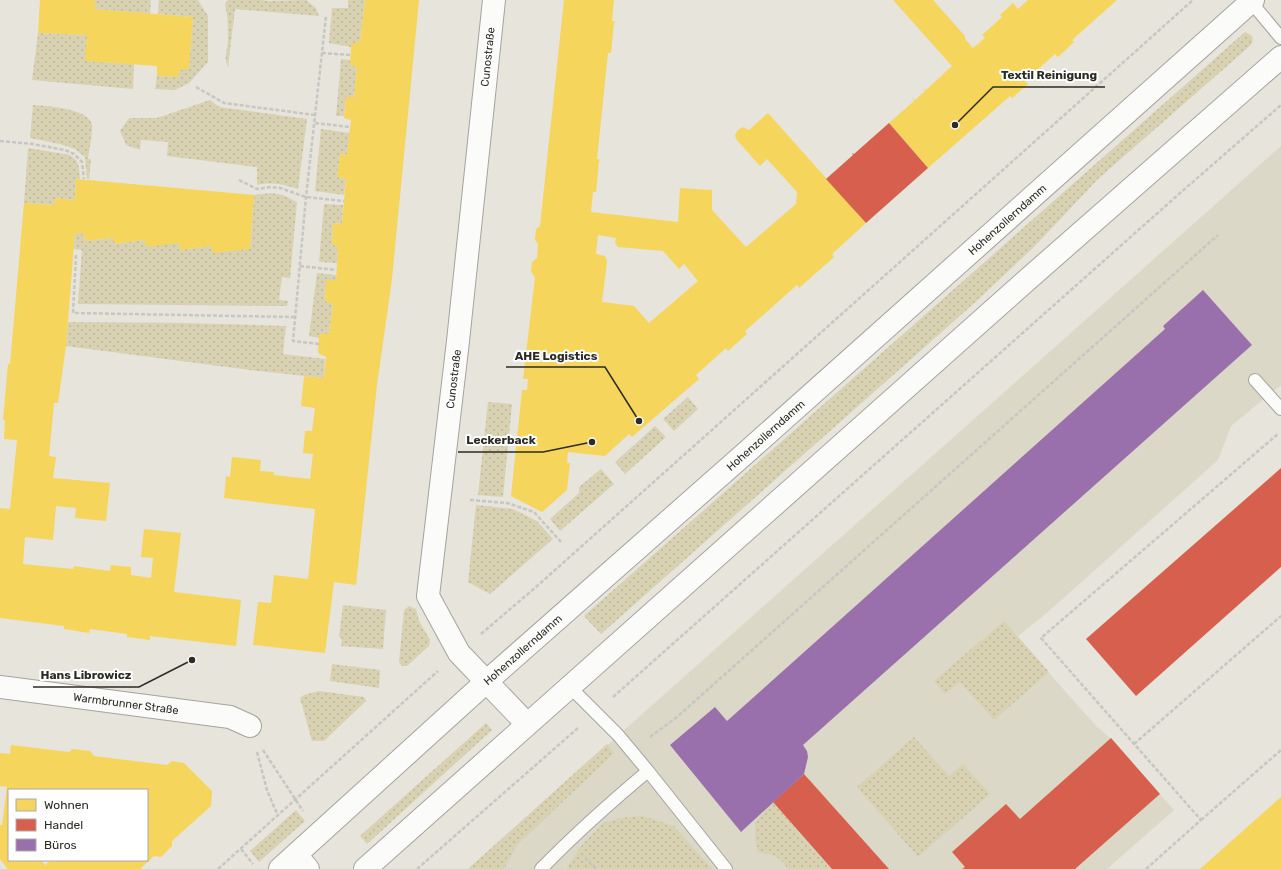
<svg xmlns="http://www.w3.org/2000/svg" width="1281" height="869" viewBox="0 0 1281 869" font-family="Rubik,sans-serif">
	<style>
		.built { fill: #dbd8c7 }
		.green { fill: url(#green-dots) }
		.homes { fill: #f6d55c; fill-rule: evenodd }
		.shops { fill: #d6604d }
		.offices { fill: #9970ab }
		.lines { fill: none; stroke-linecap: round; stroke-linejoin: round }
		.service-casing { stroke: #a5a39d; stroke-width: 14 }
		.minor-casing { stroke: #a5a39d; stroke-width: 24 }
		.secondary-casing { stroke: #a5a39d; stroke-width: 24 }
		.path { stroke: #c6c6c3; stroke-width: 2.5; stroke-dasharray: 4 2; stroke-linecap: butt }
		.service { stroke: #fbfbfa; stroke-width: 12 }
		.minor { stroke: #fbfbfa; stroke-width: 22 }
		.secondary { stroke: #fbfbfa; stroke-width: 22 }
		.labels { text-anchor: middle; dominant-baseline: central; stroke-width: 4; stroke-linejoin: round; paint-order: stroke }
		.street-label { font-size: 11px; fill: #2c2b25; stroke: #fff }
		.leader { fill: none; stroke: #2c2b25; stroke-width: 1.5 }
		.callout-dot { fill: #2c2b25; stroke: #fff; stroke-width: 1.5 }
		.callout-label { font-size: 12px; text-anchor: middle; font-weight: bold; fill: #2c2b25; stroke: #fff; stroke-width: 4; stroke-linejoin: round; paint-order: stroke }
	</style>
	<defs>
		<pattern id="green-dots" width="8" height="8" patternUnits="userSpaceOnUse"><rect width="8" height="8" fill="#d8d2b3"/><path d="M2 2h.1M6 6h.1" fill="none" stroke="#bab49a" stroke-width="1.8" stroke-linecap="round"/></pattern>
	</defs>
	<rect width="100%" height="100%" fill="#e6e4db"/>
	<path class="built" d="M 1281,146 L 1281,385 L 1231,426 L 1218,460 L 1049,611 L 1017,637 L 1096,726 L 1111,739 L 1174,810 L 1107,869 L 468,869 Z"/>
	<path class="green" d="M 95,0 L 151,0 L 150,14 L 95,9 Z
		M 159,0 L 198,0 L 208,16 L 208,62 L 189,83 L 175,90 L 155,89 L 157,76 L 178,77 L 179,70 L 189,68 L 193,17 L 158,14 Z
		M 228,0 L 261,0 L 268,1 L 306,0 L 316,8 L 319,16 L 235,9 L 228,67 C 223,57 228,50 228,39 C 228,27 228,16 225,4 Z
		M 348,0 L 365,0 L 360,41 L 351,47 L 329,43 L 332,8 L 348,8 Z
		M 1245,32 L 1252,36 L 1253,40 L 1251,45 L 1098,179 L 1034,247 L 971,306 L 601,634 L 584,616 Z
		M 38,33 L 87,35 L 86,61 L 134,64 L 133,89 L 32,80 Z
		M 341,59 L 350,60 L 350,65 L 357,67 L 354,97 L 346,97 L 344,116 L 336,116 Z
		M 210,100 L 219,107 L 307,119 L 298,189 C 283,184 272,182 257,185 L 257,167 L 167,156 L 168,142 L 141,140 L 140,150 L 126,145 L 120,131 L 129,118 L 157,118 Z
		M 33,105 C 46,106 89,108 92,125 C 93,130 89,152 88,159 L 91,159 L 89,179 L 87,179 L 85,157 L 75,149 L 60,144 L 30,138 Z
		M 321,129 L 350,133 L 347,154 L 340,155 L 337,177 L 346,179 L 344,195 L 315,191 Z
		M 28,148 L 70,155 L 77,161 L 79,168 L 80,179 L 76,179 L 75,200 L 55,198 L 54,205 L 24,203 Z
		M 270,193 L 283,195 L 297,202 L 290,278 L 282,277 L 279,300 L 288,301 L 287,306 L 78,304 L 82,250 L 74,249 L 75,233 L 85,234 L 84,241 L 114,238 L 114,244 L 143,240 L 179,243 L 180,250 L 211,246 L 250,249 L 254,195 Z
		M 324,204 L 343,205 L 342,223 L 333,224 L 332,244 L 338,248 L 337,263 L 319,262 Z
		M 317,273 L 336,275 L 336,280 L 326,281 L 325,301 L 333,305 L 329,334 L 320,334 L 319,338 L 309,336 Z
		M 68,322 L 186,323 L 286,326 L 283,354 L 325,359 L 324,378 L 250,370 L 66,346 Z
		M 688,397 L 698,409 L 674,431 L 663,419 Z
		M 488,402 L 512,404 L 503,497 L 478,495 Z
		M 655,426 L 666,437 L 625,474 L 615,462 Z
		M 601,469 L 614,484 L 560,531 L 550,519 L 579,493 L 579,487 Z
		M 476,505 L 513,509 L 537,521 L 553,539 L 490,594 L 468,582 Z
		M 343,605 L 386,610 L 383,649 L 341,646 L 342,639 L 339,637 Z
		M 409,606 L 416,609 L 419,621 L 430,640 L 429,646 L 407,666 L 402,666 L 399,662 L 404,610 Z
		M 1004,621 L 1049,672 L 994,720 L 960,682 L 945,694 L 934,681 Z
		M 332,664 L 380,670 L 379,688 L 330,681 Z
		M 319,691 L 364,697 L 366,701 L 324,741 L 312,741 L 300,698 L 304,695 Z
		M 486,723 L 492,730 L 367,844 L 360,836 Z
		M 914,737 L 949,776 L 963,764 L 990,794 L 918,857 L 857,787 Z
		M 607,744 L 614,753 L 516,846 L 504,869 L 468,869 Z
		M 773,802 L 832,869 L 788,869 C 780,857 773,853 758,853 L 755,840 L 755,822 Z
		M 296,810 L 305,821 L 259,862 L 250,851 Z
		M 643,816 L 674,826 L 712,869 L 566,869 L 582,845 L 603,823 L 620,818 Z"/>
	<path class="homes" d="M 40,0 L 95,0 L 95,9 L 193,17 L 189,69 L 179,70 L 178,77 L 157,76 L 157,66 L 85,61 L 87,35 L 38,33 Z
		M 365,0 L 419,0 L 392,279 L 377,385 L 356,585 L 334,582 L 325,653 L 253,645 L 258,602 L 271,603 L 274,575 L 308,579 L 315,509 L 224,498 L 226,476 L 230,477 L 232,457 L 261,460 L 260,471 L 274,472 L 274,475 L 310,479 L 313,454 L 303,453 L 305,431 L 312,431 L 315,408 L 301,406 L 304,376 L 324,378 L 326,357 L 318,353 L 319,334 L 329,334 L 333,305 L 325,301 L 326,280 L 336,280 L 338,248 L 332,244 L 333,224 L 342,223 L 346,179 L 337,177 L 340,155 L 347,154 L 351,120 L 344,118 L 346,97 L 354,97 L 357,67 L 350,65 L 351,47 L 351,45 L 360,41 Z
		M 564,0 L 614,0 L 612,21 L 616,22 L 614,23 L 611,53 L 608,53 L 597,159 L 601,160 L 599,161 L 596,192 L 593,192 L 591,212 L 678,222 L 680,188 L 712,190 L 712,210 L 746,247 L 796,204 L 797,192 L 767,159 L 760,166 L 736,139 L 735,135 L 738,130 L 743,127 L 749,130 L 768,113 L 866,223 L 832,254 L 834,257 L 799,288 L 797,285 L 745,331 L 747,334 L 728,351 L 726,348 L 696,375 L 699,379 L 632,437 L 629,434 L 605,456 L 568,452 L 567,463 L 570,463 L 567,490 L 542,512 L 511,496 L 522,390 L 527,390 L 528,379 L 523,379 L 535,277 L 531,272 L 532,262 L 537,258 L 538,244 L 535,240 L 536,229 L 540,226 ZM 598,235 L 616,238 L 615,243 L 618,247 L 663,251 L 679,269 L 684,264 L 698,281 L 649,323 L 634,306 L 602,302 L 607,261 L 605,256 L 596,254 Z
		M 893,0 L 933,0 L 965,36 L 965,39 L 973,48 L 985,38 L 982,35 L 1002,17 L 1000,15 L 1013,3 L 1018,9 L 1028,0 L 1117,0 L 1072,40 L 1074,42 L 1058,57 L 1055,54 L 1025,81 L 1028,84 L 1012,98 L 1010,96 L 928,168 L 889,123 L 914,101 L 912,97 L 915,100 L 925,91 L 923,89 L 926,90 L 952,66 Z
		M 76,179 L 254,195 L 250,249 L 213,253 L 211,246 L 180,250 L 179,243 L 148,247 L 143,240 L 114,244 L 114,238 L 84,241 L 85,234 L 75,233 L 66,346 L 58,403 L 54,403 L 49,456 L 56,457 L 53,478 L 110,483 L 106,521 L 75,518 L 76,508 L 56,506 L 53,540 L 25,537 L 23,564 L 73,569 L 74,566 L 110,571 L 111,565 L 131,567 L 131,575 L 151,578 L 153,558 L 141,557 L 144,529 L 181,533 L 174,592 L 241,600 L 236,646 L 150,636 L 150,640 L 127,637 L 127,634 L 90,629 L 89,633 L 64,629 L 64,626 L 0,618 L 0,508 L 10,509 L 17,440 L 4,439 L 5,420 L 3,420 L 8,364 L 10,364 L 24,203 L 54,205 L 55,198 L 75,200 Z
		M 11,745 L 69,752 L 72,749 L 90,751 L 94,756 L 167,765 L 172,761 L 184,763 L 212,791 L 211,806 L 172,841 L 172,846 L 161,857 L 154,856 L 140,869 L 8,869 L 0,859 L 0,825 L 2,825 L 7,787 L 0,786 L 0,753 L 10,754 ZM 9,790 L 147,790 L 147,860 L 51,860 L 45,865 L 41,860 L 9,860 Z
		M 1281,797 L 1281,869 L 1200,869 Z"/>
	<path class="shops" d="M 889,123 L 928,168 L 866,223 L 826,179 L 853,155 L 852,153 L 854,154 Z
		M 1281,468 L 1281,567 L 1136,696 L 1086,639 Z
		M 1111,738 L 1160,794 L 1075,869 L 962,869 L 965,867 L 952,852 L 1006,804 L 1020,819 Z
		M 804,774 L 889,869 L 832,869 L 773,802 Z"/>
	<path class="offices" d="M 1203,290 L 1252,345 L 803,745 L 807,751 L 808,757 L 804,774 L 741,832 L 670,745 L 715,707 L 727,721 L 1165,329 L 1163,326 Z"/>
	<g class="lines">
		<defs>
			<path id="service" d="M 1251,2 L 1281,38
				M 1255,380 L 1281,409
				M 570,687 L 618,735 L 648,771 L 726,869
				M 541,869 C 575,834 611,802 648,771"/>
			<g id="minor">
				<path d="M 494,0 L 458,341 L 428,596 L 459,653 L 527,724"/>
				<path id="s1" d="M 0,687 L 230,717 L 250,726"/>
				<path d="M 296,855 L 308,869"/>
			</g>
			<g id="secondary">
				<path id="s2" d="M 280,869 L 486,682 L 749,450 L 1253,0"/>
				<path d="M 365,869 L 1027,280 L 1281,57"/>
			</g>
		</defs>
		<use href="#service" class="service-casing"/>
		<use href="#minor" class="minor-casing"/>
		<use href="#secondary" class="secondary-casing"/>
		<path class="path" d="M 322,53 L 350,55
			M 196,87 L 224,103 L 315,115
			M 315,123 L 350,127
			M 0,141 L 32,144 L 65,150 L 74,154 L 82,162 L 84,179
			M 239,180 L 257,189 L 271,187 L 280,188 L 306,197 L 344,201
			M 76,255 L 73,313 L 295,317
			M 300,266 L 336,270
			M 319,344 L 293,341 L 306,197 L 326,16
			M 470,500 L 507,503 L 534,512 L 561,542
			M 481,634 L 536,587 L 722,421 L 1193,0
			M 613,697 L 1179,194 L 1281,105
			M 650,737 L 677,717 L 1218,235
			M 1134,744 L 1281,616
			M 263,750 L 303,811
			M 257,752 L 267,790 L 278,816
			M 1201,820 L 1281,750
			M 241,849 L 253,864
			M 585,858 L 596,869
			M 218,869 L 438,671
			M 417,869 L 578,728
			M 1146,869 L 1201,820 L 1041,638 L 1279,433"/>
		<use href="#service" class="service"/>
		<use href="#minor" class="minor"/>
		<use href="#secondary" class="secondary"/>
	</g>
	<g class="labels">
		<g class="street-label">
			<text transform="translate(488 57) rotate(-84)">Cunostraße</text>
			<text stroke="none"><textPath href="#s2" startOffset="975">Hohenzollerndamm</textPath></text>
			<text transform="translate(454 379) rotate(-83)">Cunostraße</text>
			<text stroke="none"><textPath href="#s2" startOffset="651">Hohenzollerndamm</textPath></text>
			<text stroke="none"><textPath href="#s2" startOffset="327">Hohenzollerndamm</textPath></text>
			<text stroke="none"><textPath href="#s1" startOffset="127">Warmbrunner Straße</textPath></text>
		</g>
	</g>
	<path class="leader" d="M955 125L993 87H1105M639 421L605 367H506M592 442L543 452H458M192 660L139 687H33"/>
	<g class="callout-dot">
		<circle cx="955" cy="125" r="4"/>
		<circle cx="639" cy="421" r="4"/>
		<circle cx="592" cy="442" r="4"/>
		<circle cx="192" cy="660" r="4"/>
	</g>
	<g class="callout-label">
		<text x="1049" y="79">Textil Reinigung</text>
		<text x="556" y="360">AHE Logistics</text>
		<text x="501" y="444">Leckerback</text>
		<text x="86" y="679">Hans Librowicz</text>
	</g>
	<rect x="8" y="789" width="140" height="72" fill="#ffffff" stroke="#abaaa8"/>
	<rect x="16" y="799" width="20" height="12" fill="#f6d55c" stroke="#abaaa8"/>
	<text x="44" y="809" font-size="12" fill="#2c2b25">Wohnen</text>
	<rect x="16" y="819" width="20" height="12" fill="#d6604d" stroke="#abaaa8"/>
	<text x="44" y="829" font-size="12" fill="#2c2b25">Handel</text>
	<rect x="16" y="839" width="20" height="12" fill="#9970ab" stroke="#abaaa8"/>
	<text x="44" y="849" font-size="12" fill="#2c2b25">Büros</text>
</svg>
